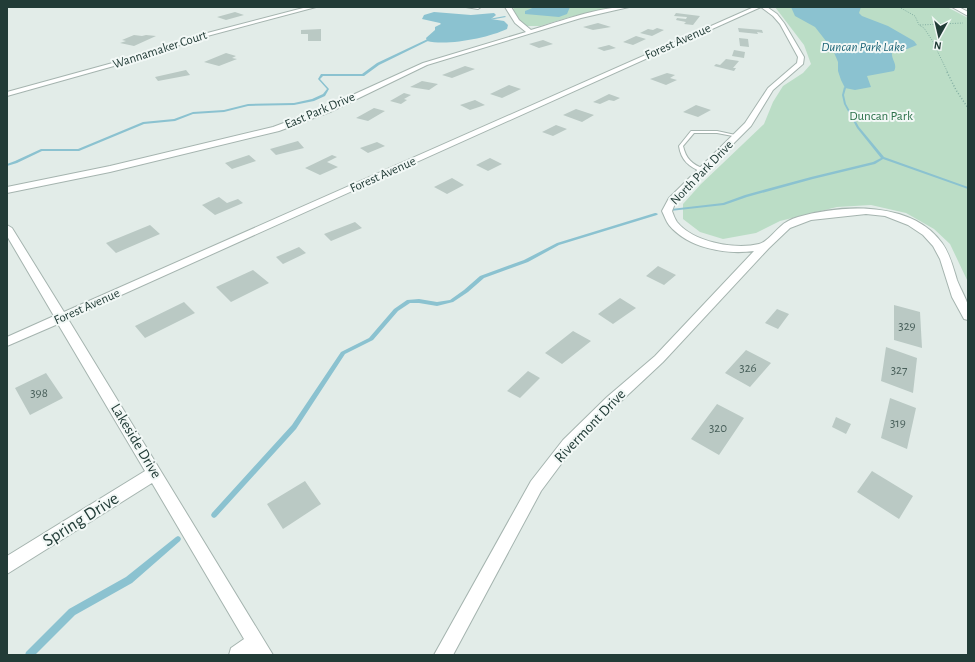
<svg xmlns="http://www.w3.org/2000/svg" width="975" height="662" viewBox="0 0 975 662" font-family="'Alegreya Sans',sans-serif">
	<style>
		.green { fill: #bbddc6 }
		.water { fill: #8bc2d0 }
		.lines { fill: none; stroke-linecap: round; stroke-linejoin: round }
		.stream { fill: #8bc2d0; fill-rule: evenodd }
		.building { fill: #bac9c4 }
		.lane-casing { stroke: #a5b4af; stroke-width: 2 }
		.street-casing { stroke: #a5b4af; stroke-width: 2 }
		.path-far1 { stroke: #83afa3; stroke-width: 1; stroke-dasharray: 1 1.5; stroke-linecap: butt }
		.path { stroke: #83afa3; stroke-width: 1.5; stroke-dasharray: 1 2; stroke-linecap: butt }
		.lane { fill: #fff; fill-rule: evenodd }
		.street { fill: #fff; fill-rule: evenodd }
		.labels { text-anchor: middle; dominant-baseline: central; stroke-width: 4; stroke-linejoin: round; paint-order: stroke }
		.far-street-label { font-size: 13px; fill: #223c37; stroke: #f2f8f6 }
		.far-water-label { font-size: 13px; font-style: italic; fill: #1d6477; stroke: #f2f8f6 }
		.far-park-label { font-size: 13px; fill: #2d724b; stroke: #f2f8f6 }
		.number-label { font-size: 13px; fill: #485f5a }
		.street-label { font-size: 15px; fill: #223c37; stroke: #f2f8f6 }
		.near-street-label { font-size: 18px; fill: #223c37; stroke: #f2f8f6 }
	</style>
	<rect width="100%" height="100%" fill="#e2ece8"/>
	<path class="green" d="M 514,7 L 616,7 L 570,17 L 540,26 L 527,26 L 519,22 L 513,10 Z
		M 775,7 L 947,7 L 968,18 L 968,282 L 950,244 L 934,229 L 906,213 L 871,205 L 837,207 L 780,221 L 756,233 L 723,239 L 700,232 L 683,219 L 683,204 L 701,184 L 764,124 L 773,102 L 783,86 L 803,73 L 811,64 L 804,45 Z"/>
	<path class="water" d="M 535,7 L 570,7 L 567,14 L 559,17 L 525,14 L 525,11 Z
		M 791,7 L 861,7 L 859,13 L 862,16 L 888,26 L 914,41 L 917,45 L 907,49 L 892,52 C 891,60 898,64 894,71 L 867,76 L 871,87 L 855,90 L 845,88 L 841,80 L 838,71 L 838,62 L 833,50 L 815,27 L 795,16 Z
		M 434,12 L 471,15 L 494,13 L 496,15 L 491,19 L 504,21 L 508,25 L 507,29 C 488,38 447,46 427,41 L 426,38 L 435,30 L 435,27 L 441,24 L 440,23 L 422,19 L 424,15 Z"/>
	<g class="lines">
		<path class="stream" d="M 505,16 L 506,17 L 484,21 L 483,20 Z
			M 432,37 L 434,38 L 379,65 L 364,76 L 323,76 L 320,79 L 329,89 L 325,96 L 314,101 L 294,105 L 248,106 L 224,112 L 193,114 L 175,121 L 144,124 L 79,151 L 42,151 L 17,163 L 7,166 L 7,164 L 15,161 L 41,149 L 78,149 L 143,122 L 174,119 L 193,112 L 224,110 L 248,104 L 294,103 L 312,99 L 323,94 L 327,89 L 318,79 L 321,74 L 362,74 L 377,63 Z
			M 844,87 L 846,88 L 844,95 L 846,104 L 859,127 L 884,157 L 968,187 L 968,189 L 883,159 L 875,164 L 813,179 L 747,197 L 724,205 L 670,211 L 670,209 L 671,209 L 723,203 L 745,195 L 811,177 L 873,162 L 881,158 L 857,128 L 844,104 L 842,95 Z
			M 655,213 L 656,213 L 658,214 L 657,215 L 559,245 L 528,262 L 484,278 L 468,292 L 453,302 L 437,306 L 419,303 L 410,303 L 398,311 L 373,340 L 345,354 L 296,429 L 216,517 L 214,518 L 212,517 L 211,515 L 212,513 L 292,425 L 341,352 L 369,338 L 394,309 L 407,300 L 419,299 L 437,302 L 450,300 L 464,290 L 480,276 L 524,260 L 557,243 Z
			M 178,536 L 180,537 L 181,539 L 180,541 L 132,583 L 75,615 L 35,655 L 25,655 L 26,652 L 69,609 L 126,577 L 176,537 Z"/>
	</g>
	<path class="building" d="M 235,12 L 244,15 L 226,20 L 217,17 Z
		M 676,13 L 700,16 L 693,25 L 684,24 L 686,22 L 676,20 L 677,18 L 686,19 L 687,17 L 674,16 Z
		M 598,23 L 611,27 L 593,30 L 583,27 Z
		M 657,28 L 664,30 L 652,36 L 640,33 L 648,29 L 653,30 Z
		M 738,28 L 762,30 L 763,33 L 757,32 L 758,34 L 739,32 Z
		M 321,29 L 321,41 L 308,41 L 308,34 L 301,34 L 301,30 Z
		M 134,35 L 142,36 L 146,35 L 156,36 L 134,46 L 120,43 L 126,41 L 122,40 Z
		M 636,36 L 646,39 L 633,45 L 623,42 Z
		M 739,38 L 748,39 L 749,47 L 740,46 Z
		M 543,40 L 553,44 L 539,48 L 529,44 Z
		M 609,45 L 616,48 L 604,51 L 597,48 Z
		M 734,50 L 745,52 L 744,58 L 732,56 Z
		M 226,53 L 236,56 L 232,58 L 237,59 L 219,66 L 204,62 Z
		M 726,59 L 739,61 L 733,68 L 736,68 L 734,71 L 714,66 L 716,64 L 720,65 Z
		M 465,66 L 475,69 L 452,78 L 442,75 Z
		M 186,70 L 190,75 L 158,81 L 155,77 Z
		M 667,73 L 675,75 L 670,78 L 677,80 L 666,85 L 650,79 Z
		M 422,81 L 438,84 L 429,90 L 410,87 Z
		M 509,85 L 521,89 L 502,98 L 490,94 Z
		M 404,93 L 411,95 L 404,99 L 407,100 L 401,104 L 390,101 Z
		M 609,94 L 620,98 L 614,101 L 609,100 L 600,104 L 593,102 Z
		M 475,100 L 485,105 L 470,110 L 460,105 Z
		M 696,105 L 711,110 L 698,117 L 683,112 Z
		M 374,108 L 385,111 L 368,121 L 356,118 Z
		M 576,109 L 594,115 L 582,122 L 563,115 Z
		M 556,125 L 567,129 L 553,136 L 542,132 Z
		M 298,141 L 304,148 L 276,155 L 270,149 Z
		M 377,142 L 385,146 L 368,153 L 360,148 Z
		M 249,155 L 256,161 L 232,169 L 225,163 Z
		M 332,155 L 337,157 L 327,162 L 338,167 L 320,175 L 305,168 Z
		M 490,158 L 502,164 L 488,171 L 476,165 Z
		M 452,178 L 464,185 L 447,194 L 434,187 Z
		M 219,197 L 227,203 L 238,199 L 243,203 L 215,215 L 202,205 Z
		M 355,222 L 362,228 L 331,241 L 324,234 Z
		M 150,225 L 160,234 L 116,253 L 106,243 Z
		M 299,247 L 306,253 L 283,264 L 276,257 Z
		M 658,266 L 676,275 L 664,285 L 646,276 Z
		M 253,270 L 269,283 L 231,302 L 216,287 Z
		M 620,298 L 636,308 L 613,324 L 598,314 Z
		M 184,302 L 195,313 L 145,338 L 135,326 Z
		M 894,305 L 920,312 L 922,348 L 894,340 Z
		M 777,309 L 789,314 L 778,329 L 765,323 Z
		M 573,331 L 591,341 L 562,364 L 545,353 Z
		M 886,347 L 917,358 L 913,393 L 881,381 Z
		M 746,350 L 771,363 L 750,387 L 725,373 Z
		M 528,371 L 540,378 L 520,398 L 507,391 Z
		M 46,373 L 63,398 L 30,415 L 15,388 Z
		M 890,398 L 916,408 L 907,449 L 881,438 Z
		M 717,404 L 744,418 L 719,455 L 691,439 Z
		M 836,417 L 851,424 L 846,434 L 832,427 Z
		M 872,471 L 913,496 L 899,519 L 857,492 Z
		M 305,481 L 321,504 L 283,529 L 267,504 Z"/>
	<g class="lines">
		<defs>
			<path id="lane" d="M 691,131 L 717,131 L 740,136 L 738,137 L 717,133 L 694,133 L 683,146 C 686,159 692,164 704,169 L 705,170 L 702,172 C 689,167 681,160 679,146 Z"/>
			<path id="street" d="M 307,7 L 316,7 L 196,39 L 153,55 L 7,96 L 7,92 L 149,53 L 192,37 Z
				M 466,7 L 481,7 L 478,9 Z
				M 505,7 L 511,7 L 519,20 L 531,30 C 562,21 596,7 629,7 L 581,18 L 427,65 L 330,112 L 279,131 L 110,172 L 7,193 L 7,187 L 110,166 L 273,127 L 324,108 L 423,63 L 526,32 L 515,23 Z
				M 754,7 L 761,7 L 68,319 L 273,655 L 229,655 L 231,648 L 244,639 L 152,483 L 7,574 L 7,556 L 145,471 L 58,324 L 7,346 L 7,337 L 54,316 L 7,236 L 7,225 L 12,228 L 64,312 Z
				M 761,7 L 767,7 L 777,14 L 784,23 L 804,57 L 803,64 L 773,90 L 751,126 L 676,201 L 672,211 C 673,214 675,219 677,222 C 693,242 735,250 759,244 C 767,242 774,232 780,227 C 785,222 791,219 798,217 C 843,204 912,201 942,243 C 950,254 953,267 957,280 C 960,288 965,296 968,305 C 969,309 968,315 968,320 L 964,319 L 952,297 L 940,259 L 933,246 L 923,235 L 908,225 L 885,216 L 866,214 L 811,220 L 790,228 L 769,248 L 663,362 L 617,405 L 573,448 L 541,491 L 453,655 L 434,655 L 531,481 L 563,440 L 607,397 L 655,356 L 754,251 C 726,255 688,248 669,225 C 666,221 664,215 662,211 L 669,198 L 745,123 L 768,88 L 797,63 L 798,57 L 780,24 L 773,16 Z
				M 952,7 L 959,7 L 968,12 L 968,16 Z"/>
		</defs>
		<use href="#lane" class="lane-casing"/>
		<use href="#street" class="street-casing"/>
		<path class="path-far1" d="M 899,7 L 915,16 L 919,25 L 924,28 L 932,40 L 948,73
			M 920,25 L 963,23"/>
		<path class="path" d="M 947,72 L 956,90 L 968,108"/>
		<use href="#lane" class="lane"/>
		<use href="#street" class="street"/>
	</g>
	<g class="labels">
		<g class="far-street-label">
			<text transform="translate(678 42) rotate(-24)">Forest Avenue</text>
			<text transform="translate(160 50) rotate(-18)">Wannamaker Court</text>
			<text transform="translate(320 111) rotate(-23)">East Park Drive</text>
			<text transform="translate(702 173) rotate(-46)">North Park Drive</text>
			<text transform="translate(383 175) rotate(-24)">Forest Avenue</text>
			<text transform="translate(87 307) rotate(-24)">Forest Avenue</text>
		</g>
		<g class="far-water-label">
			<text x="863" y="47">Duncan Park Lake</text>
		</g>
		<g class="far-park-label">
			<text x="881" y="116">Duncan Park</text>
		</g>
		<g class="number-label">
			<text x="907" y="326">329</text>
			<text x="748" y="368">326</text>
			<text x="899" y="370">327</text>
			<text x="39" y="393">398</text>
			<text x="898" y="423">319</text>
			<text x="718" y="428">320</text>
		</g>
		<g class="street-label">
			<text transform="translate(590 426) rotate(-46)">Rivermont Drive</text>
			<text transform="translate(136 441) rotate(59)">Lakeside Drive</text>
		</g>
		<g class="near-street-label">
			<text transform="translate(81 520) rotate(-32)">Spring Drive</text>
		</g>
	</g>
	<rect width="975" height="662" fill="none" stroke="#223c37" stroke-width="16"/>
	<g transform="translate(939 36) rotate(188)" stroke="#f2f8f6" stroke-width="3" paint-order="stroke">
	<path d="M0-3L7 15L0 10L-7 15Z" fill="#223c37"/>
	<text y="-6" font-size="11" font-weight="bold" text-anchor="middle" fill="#223c37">N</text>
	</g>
</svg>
